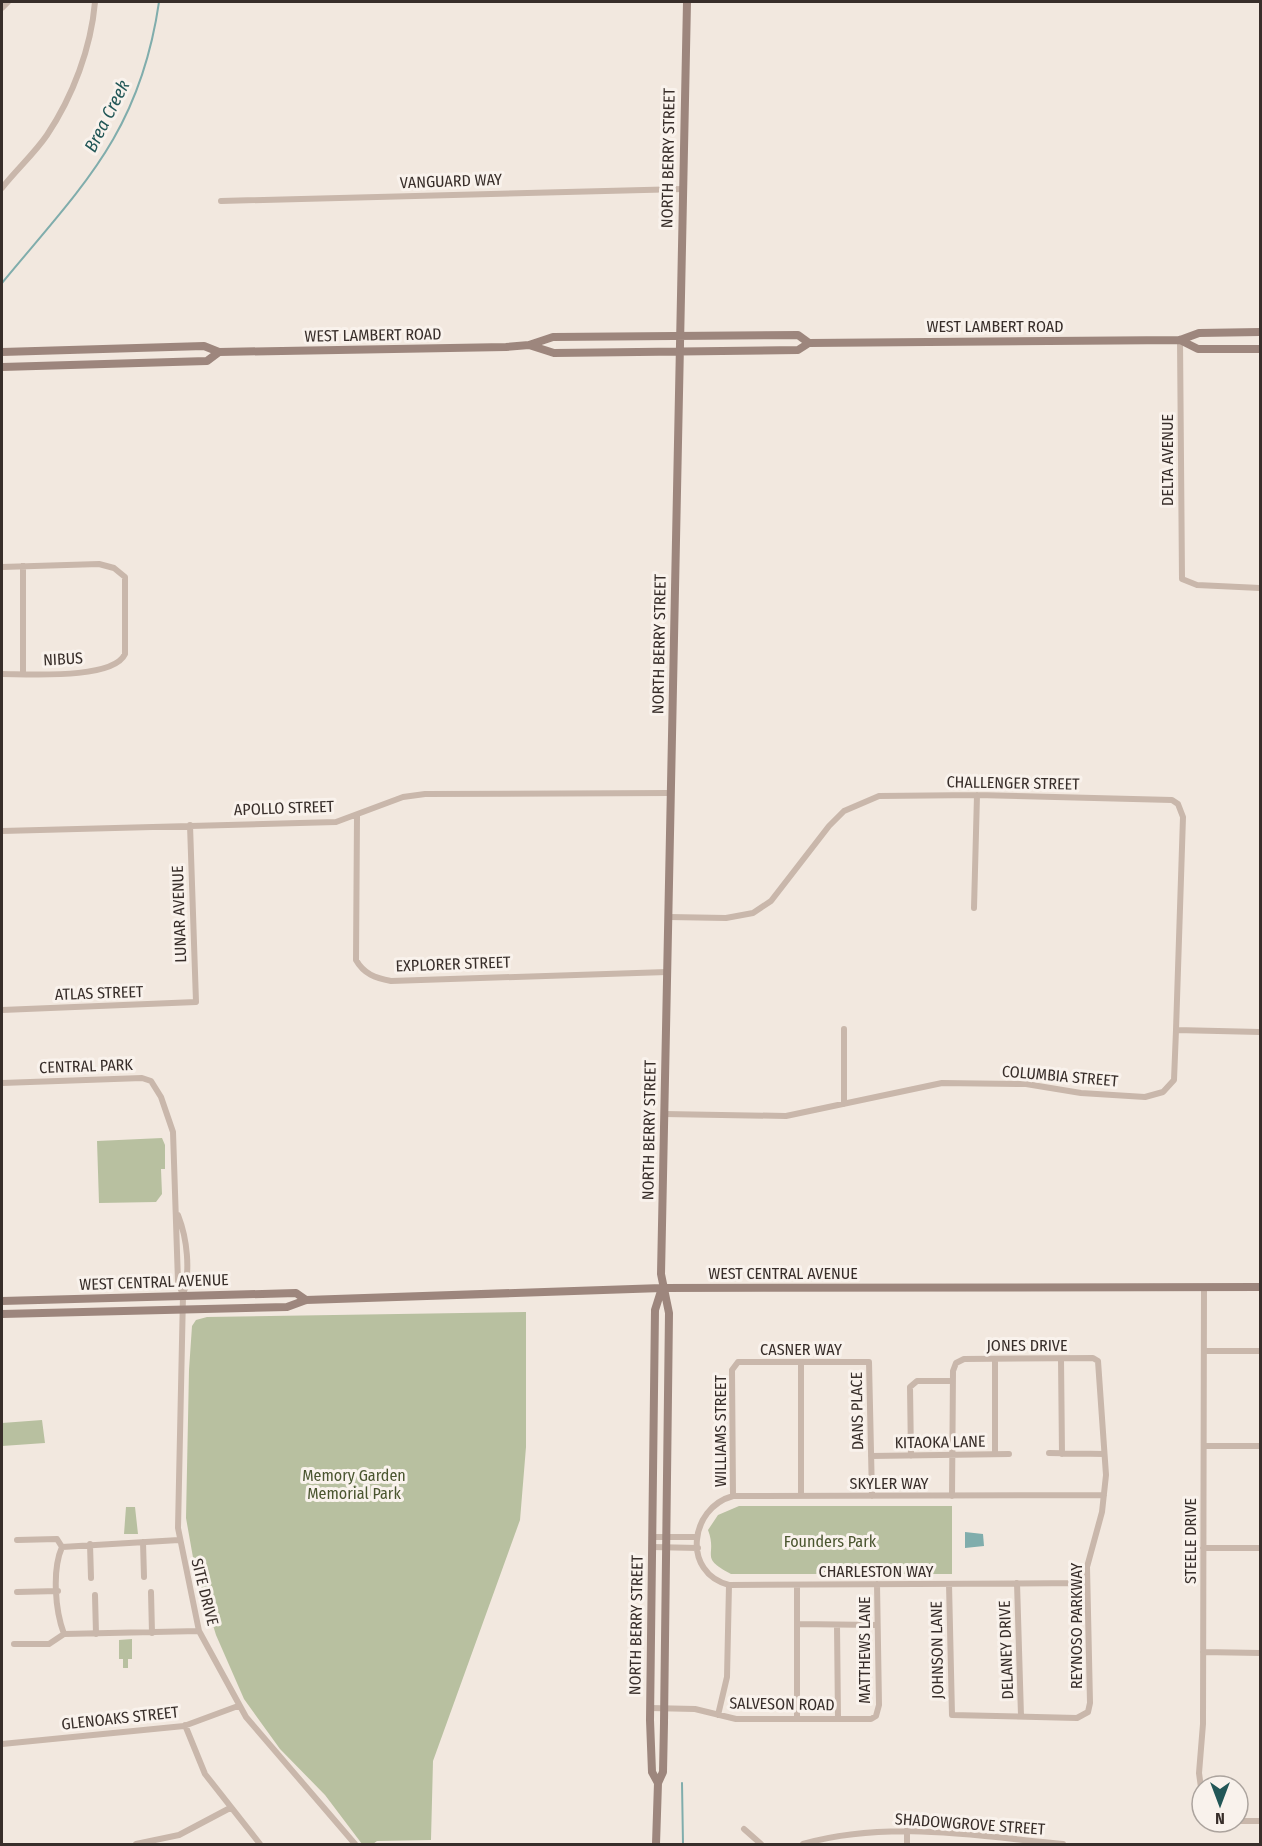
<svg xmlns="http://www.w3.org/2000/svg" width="1262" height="1846" viewBox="0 0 1262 1846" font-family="'Fira Sans Condensed',sans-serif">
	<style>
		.green { fill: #b8c0a0 }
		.water { fill: #80adac }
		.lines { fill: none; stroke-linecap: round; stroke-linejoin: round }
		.stream { stroke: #80adac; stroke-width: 2 }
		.street { stroke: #c9b7ab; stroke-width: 6 }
		.secondary { stroke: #9d867d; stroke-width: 8 }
		.labels { text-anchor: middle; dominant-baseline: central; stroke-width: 6; stroke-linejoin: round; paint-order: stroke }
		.street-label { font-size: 16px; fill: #382e2a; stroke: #f9f2ec }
		.park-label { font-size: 16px; fill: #4a552f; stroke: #f9f2ec }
		.water-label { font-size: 18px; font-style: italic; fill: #225757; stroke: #f9f2ec }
	</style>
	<rect width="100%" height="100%" fill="#f2e8df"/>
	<path class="green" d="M 162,1138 L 165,1145 L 165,1169 L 161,1169 L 162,1194 L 156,1202 L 99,1203 L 97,1141 Z
		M 526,1312 L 526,1447 L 520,1520 L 433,1761 L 431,1840 L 377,1841 L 373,1844 L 362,1844 L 325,1795 L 280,1749 L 244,1699 L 216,1635 L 194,1563 L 186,1518 L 189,1370 L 192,1326 L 196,1320 L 207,1317 Z
		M 42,1420 L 45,1443 L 2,1446 L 2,1423 Z
		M 739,1506 L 952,1506 L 952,1574 L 731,1574 C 698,1557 718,1556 708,1530 L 718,1515 Z
		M 126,1507 L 135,1507 L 138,1534 L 124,1534 Z
		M 132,1639 L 132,1659 L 128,1659 L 128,1668 L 123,1668 L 123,1659 L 119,1659 L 119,1640 Z"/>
	<path class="water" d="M 965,1532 L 983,1534 L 984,1546 L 965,1548 Z"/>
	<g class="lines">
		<path class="stream" d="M 2,283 C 82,186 140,133 159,2
			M 682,1783 L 683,1844"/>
		<path class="street" d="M 2,8 L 8,2
			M 2,188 C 16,170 34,154 47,135 C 73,96 91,48 95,2
			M 221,201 L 683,189
			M 1180,340 L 1182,579 L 1197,585 L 1260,588
			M 23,566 L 23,674
			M 2,567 L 99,564 L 114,568 L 125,577 L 125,654 C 113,680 27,674 2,674
			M 357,816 L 356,960 C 364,974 375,978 391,981 L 667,972
			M 2,831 L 336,822 L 403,797 L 425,794 L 670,793
			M 974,908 L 977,795
			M 669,917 L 726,918 L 753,913 L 771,901 L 829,826 L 844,811 L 879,796 L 977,795 L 1172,800 L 1178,804 L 1183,817 L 1176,1030
			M 2,1010 L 196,1002 L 190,825
			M 844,1029 L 844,1104
			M 2,1083 L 142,1078 L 151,1081 L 161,1097 L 173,1132 L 178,1282 L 183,1295
			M 664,1114 L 786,1116 L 942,1083 L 1026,1084 L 1081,1093 L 1145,1097 L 1163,1092 L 1174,1080 L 1176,1030 L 1260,1032
			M 178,1215 C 187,1238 191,1271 183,1295 L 178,1528 L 199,1631 L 246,1717 L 355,1844
			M 1204,1351 L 1260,1351
			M 1061,1359 L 1062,1454
			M 801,1362 L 801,1496
			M 1204,1446 L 1260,1446
			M 1049,1453 L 1104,1454
			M 995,1454 L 995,1359
			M 871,1456 L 1009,1454
			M 911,1456 L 910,1387 L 917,1381 L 953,1381
			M 733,1496 L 732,1370 L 738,1362 L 869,1362 L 872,1496
			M 652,1537 L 697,1537
			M 17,1540 L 57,1539 L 62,1547
			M 179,1540 L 62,1547 C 52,1570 55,1610 64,1634 L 199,1631
			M 143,1542 L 144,1577
			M 90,1544 L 91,1578
			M 652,1547 L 698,1548
			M 1203,1548 L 1260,1548
			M 1017,1583 L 1021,1716
			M 1087,1583 L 729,1585 C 682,1573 689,1508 733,1496 L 1104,1495
			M 949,1584 L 952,1715 L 1077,1718 L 1088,1712 L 1090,1703 L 1087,1567 L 1102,1512 L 1106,1475 L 1098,1361 L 1093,1358 L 964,1359 L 956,1363 L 953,1371 L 952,1496
			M 797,1585 L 797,1719
			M 17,1592 L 58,1591
			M 151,1592 L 152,1633
			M 95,1595 L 96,1634
			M 797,1624 L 877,1625
			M 837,1625 L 838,1719
			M 14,1644 L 49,1644 L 64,1634
			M 1203,1652 L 1260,1653
			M 650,1708 L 695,1709 L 736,1719 L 871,1719 L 876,1716 L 879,1705 L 877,1584
			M 718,1715 L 727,1677 L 729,1585
			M 185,1725 L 205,1774 L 260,1844
			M 2,1744 L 184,1726 L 238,1706
			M 1202,1795 L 1199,1773 L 1203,1724 L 1204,1287
			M 1238,1821 L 1260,1821
			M 744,1829 L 761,1844
			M 907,1830 L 907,1844
			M 136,1844 L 179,1835 L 230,1808
			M 803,1844 C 888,1820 977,1836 1063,1844"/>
		<path class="secondary" d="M 1180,340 L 1198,349 L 1260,349
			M 529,345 L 554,353 L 798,350 L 809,343 L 1180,340 L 1199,333 L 1260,332
			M 2,352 L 204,346 L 219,352 L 506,347 L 529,345 L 553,337 L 798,335 L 809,343
			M 2,367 L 207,361 L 219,352
			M 2,1301 L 296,1293 L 306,1300
			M 2,1314 L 287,1307 L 306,1300 L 662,1288 L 1260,1287
			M 658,1783 L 652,1772 L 650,1720 L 655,1310 L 662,1288
			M 656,1844 L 658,1783 L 663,1772 L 664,1723 L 669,1313 L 661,1274 L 687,2"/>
	</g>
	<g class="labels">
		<g class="street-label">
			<text transform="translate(668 158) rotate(-89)">NORTH BERRY STREET</text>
			<text transform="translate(451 181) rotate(-2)">VANGUARD WAY</text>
			<text x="995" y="326">WEST LAMBERT ROAD</text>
			<text transform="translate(373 335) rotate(-1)">WEST LAMBERT ROAD</text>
			<text transform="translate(1167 460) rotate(-90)">DELTA AVENUE</text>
			<text transform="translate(659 644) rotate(-89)">NORTH BERRY STREET</text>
			<text transform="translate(63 659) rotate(-3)">NIBUS</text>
			<text transform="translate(1013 783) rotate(1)">CHALLENGER STREET</text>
			<text transform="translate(284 808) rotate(-2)">APOLLO STREET</text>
			<text transform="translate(179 914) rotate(-92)">LUNAR AVENUE</text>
			<text transform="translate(453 964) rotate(-2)">EXPLORER STREET</text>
			<text transform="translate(99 993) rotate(-2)">ATLAS STREET</text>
			<text transform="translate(86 1066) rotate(-2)">CENTRAL PARK</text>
			<text transform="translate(1060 1076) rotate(5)">COLUMBIA STREET</text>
			<text transform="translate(649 1130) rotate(-89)">NORTH BERRY STREET</text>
			<text x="783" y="1273">WEST CENTRAL AVENUE</text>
			<text transform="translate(154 1282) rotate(-2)">WEST CENTRAL AVENUE</text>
			<text x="1027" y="1345">JONES DRIVE</text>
			<text x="801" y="1349">CASNER WAY</text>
			<text transform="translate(857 1411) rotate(-91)">DANS PLACE</text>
			<text transform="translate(720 1431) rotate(-90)">WILLIAMS STREET</text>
			<text transform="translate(940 1442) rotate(-1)">KITAOKA LANE</text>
			<text x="889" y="1483">SKYLER WAY</text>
			<text transform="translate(1190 1541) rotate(-90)">STEELE DRIVE</text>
			<text x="876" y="1571">CHARLESTON WAY</text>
			<text transform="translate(205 1592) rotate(76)">SITE DRIVE</text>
			<text transform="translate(636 1625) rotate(-89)">NORTH BERRY STREET</text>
			<text transform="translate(1076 1626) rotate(-90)">REYNOSO PARKWAY</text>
			<text transform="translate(864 1650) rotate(-90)">MATTHEWS LANE</text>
			<text transform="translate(937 1650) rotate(-91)">JOHNSON LANE</text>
			<text transform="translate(1006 1650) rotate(-92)">DELANEY DRIVE</text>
			<text transform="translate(782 1704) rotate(1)">SALVESON ROAD</text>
			<text transform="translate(120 1718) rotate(-6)">GLENOAKS STREET</text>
			<text transform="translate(970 1824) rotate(4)">SHADOWGROVE STREET</text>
		</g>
		<g class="park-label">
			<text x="354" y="1475">Memory Garden<tspan x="354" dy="18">Memorial Park</tspan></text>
			<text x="830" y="1541">Founders Park</text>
		</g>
		<g class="water-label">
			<text transform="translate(107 116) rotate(-63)">Brea Creek</text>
		</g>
	</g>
	<rect width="1262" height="1846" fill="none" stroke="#382e2a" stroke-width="6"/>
	<g transform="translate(1220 1804) rotate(180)"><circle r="28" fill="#f9f2ec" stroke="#aca49e" stroke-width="1.5"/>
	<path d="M0-4.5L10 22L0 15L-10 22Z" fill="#225757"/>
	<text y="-9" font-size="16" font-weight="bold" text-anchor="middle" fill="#382e2a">N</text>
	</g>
</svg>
